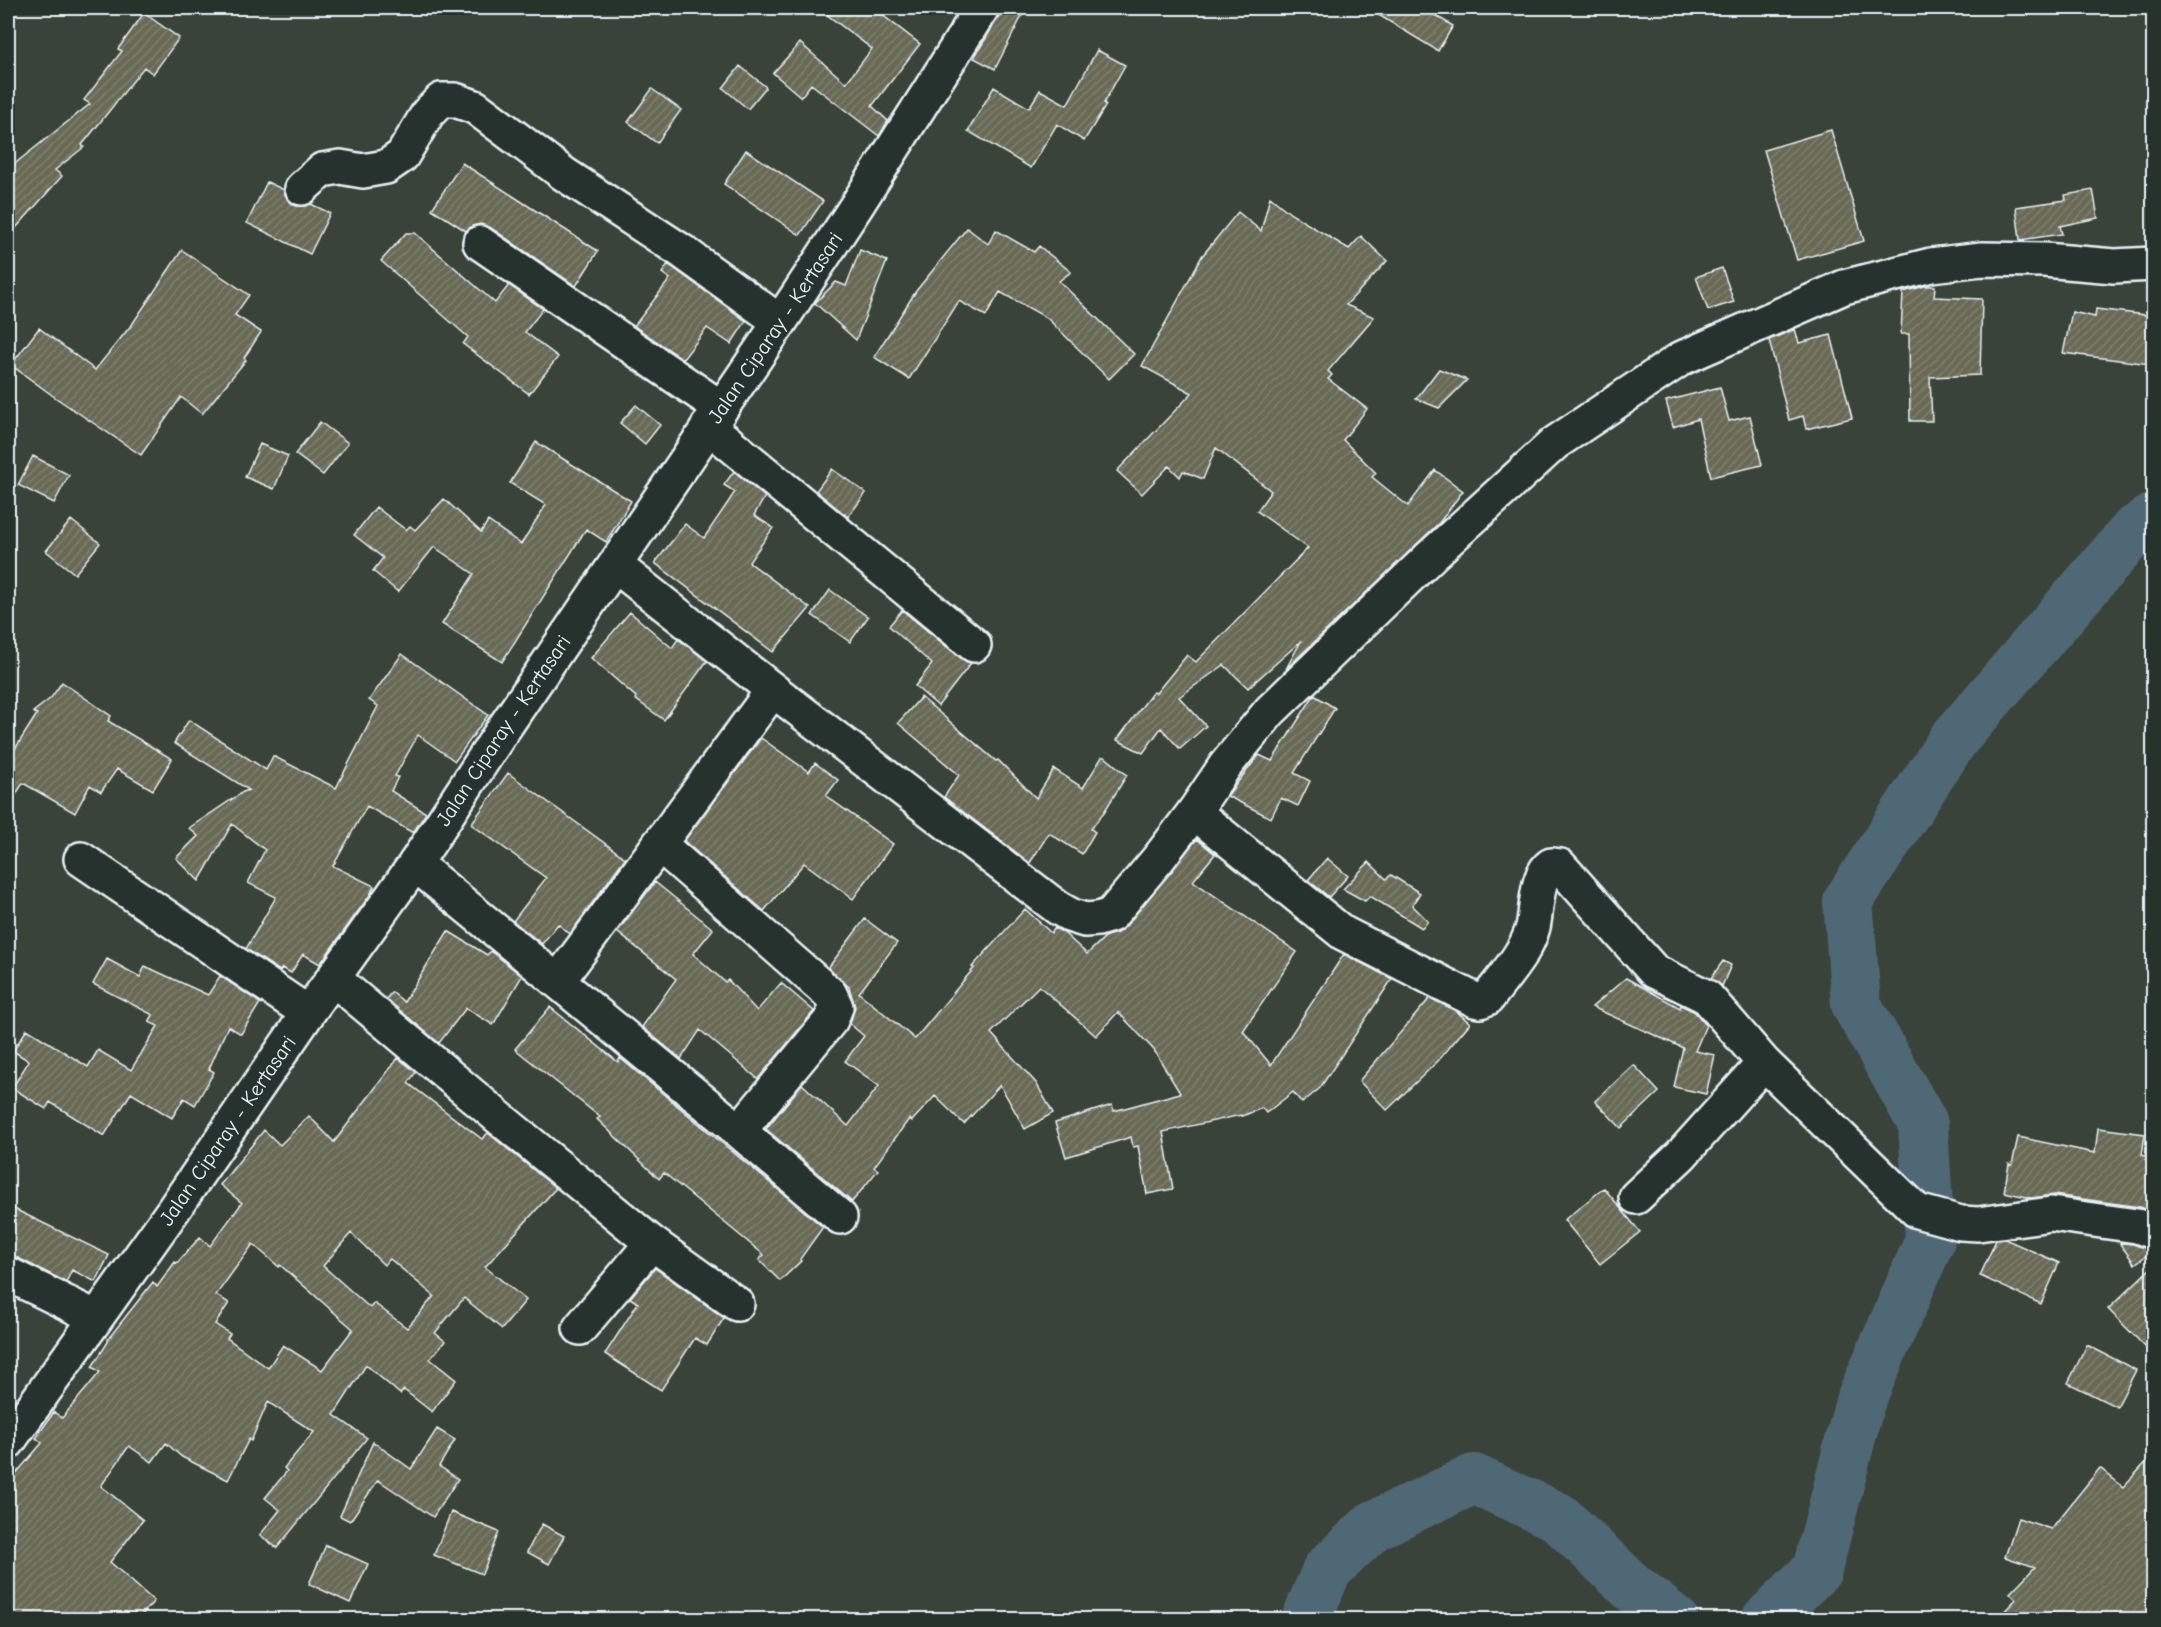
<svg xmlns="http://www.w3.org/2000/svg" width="2161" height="1627" viewBox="0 0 2161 1627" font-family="'Comic Neue',sans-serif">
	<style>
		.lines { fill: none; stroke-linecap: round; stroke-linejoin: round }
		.river { stroke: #506874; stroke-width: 50 }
		.building { fill: url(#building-hatch); stroke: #e8f1f8; stroke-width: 1.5; fill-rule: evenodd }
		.street-casing { stroke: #e8f1f8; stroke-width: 38 }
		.secondary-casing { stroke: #e8f1f8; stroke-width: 38 }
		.street { stroke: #26332d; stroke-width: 33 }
		.secondary { stroke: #26332d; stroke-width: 33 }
		.labels { text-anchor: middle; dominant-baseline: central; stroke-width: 6; stroke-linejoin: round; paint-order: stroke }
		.street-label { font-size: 21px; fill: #e8f1f8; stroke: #26332d }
	</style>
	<defs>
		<pattern id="building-hatch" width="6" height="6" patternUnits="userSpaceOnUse" patternTransform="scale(1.5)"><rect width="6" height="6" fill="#696954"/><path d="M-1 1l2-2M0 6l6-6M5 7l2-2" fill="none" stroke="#7e7f6d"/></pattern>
	</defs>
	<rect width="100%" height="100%" fill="#3a4339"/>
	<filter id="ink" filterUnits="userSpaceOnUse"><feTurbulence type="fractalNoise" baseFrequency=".0167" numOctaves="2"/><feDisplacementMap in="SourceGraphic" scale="12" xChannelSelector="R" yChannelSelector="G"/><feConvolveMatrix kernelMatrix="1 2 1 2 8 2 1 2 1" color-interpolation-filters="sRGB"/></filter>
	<g filter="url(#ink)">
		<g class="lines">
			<path class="river" d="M 1306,1620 L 1327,1570 L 1373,1526 L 1474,1479 L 1558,1517 L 1632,1587 L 1674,1620
				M 1766,1620 L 1817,1570 L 1860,1402 L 1930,1240 L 1923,1124 L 1856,1004 L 1848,901 L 1953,740 L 2134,531 L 2154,518"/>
		</g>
		<path class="building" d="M 818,8 L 873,8 L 920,44 L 872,106 L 888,121 L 879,136 L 811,84 L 801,97 L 773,73 L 800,43 L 846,83 L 872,49 Z
			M 1001,8 L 1026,8 L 995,69 L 974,58 L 998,18 Z
			M 1367,8 L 1423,8 L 1453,26 L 1438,51 Z
			M 144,13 L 179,38 L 153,74 L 144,67 L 82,145 L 84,147 L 55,170 L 62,176 L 8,237 L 8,169 L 90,104 L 84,100 L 122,51 L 118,49 Z
			M 1097,50 L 1125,65 L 1104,103 L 1106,105 L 1084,141 L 1057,124 L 1031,168 L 968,131 L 994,87 L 1029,108 L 1040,90 L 1067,105 Z
			M 740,66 L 766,87 L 748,109 L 723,88 Z
			M 652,89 L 681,110 L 657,143 L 628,122 Z
			M 1831,130 L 1864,241 L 1797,260 L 1764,150 Z
			M 746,150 L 823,201 L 800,235 L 724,184 Z
			M 462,163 L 598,251 L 576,286 L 491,228 L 481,224 L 472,226 L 466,231 L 432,209 Z
			M 267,182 L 284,190 L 288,200 L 296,206 L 305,206 L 311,204 L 330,213 L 310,254 L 247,223 Z
			M 2093,190 L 2098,218 L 2060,226 L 2062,234 L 2020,240 L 2016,207 L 2066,200 L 2065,195 Z
			M 1270,197 L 1291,214 L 1349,249 L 1361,236 L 1387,261 L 1346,305 L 1374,317 L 1328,371 L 1332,375 L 1328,379 L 1367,409 L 1343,440 L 1376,473 L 1372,477 L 1408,506 L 1435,470 L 1463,491 L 1439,523 L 1286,669 L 1301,641 L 1248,688 L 1224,665 L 1179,697 L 1206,726 L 1180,749 L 1161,728 L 1143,753 L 1117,740 L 1153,692 L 1156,693 L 1187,655 L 1196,662 L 1308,548 L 1257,511 L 1271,491 L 1216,448 L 1203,479 L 1183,471 L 1180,477 L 1169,466 L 1142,494 L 1117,471 L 1192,393 L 1142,366 L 1202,256 L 1238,212 L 1261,231 Z
			M 967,228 L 988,244 L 996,230 L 1034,252 L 1039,246 L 1071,272 L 1059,281 L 1134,354 L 1109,379 L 1047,318 L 1000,292 L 986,316 L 959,301 L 909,379 L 874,357 L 916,291 Z
			M 406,233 L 415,233 L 495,303 L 509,285 L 543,309 L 525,332 L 558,357 L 529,394 L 463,344 L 468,337 L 381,261 Z
			M 182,250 L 249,295 L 235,315 L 261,332 L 244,358 L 246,360 L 202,414 L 181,397 L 141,455 L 56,398 L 11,365 L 39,328 L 95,370 L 133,323 Z
			M 860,250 L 887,261 L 856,340 L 815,303 L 836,282 L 846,286 Z
			M 668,264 L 746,321 L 731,344 L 707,328 L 683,359 L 634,326 L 670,279 L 662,273 Z
			M 1722,268 L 1734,302 L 1708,310 L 1696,277 Z
			M 1925,286 L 1935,286 L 1934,297 L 1982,299 L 1980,375 L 1930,377 L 1932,421 L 1910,421 L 1909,334 L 1901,334 L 1903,292 Z
			M 2096,309 L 2154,316 L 2150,364 L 2063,353 L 2072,312 L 2095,317 Z
			M 1795,329 L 1799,343 L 1831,335 L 1852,418 L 1806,429 L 1803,416 L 1789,420 L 1769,340 Z
			M 1439,369 L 1467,380 L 1439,408 L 1416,399 Z
			M 1720,387 L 1729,421 L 1750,416 L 1762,465 L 1711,477 L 1698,419 L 1673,427 L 1666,401 Z
			M 636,405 L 660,425 L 645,444 L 620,423 Z
			M 320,422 L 348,443 L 323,475 L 295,454 Z
			M 536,442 L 631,501 L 606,542 L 586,529 L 502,662 L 442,624 L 474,574 L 434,547 L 398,592 L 373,571 L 383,558 L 354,535 L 376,507 L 406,530 L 410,526 L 415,530 L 444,499 L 481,532 L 488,521 L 521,544 L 546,505 L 510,483 Z
			M 260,444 L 288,456 L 274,489 L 245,477 Z
			M 33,456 L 69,475 L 54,503 L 18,485 Z
			M 832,469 L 866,493 L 848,517 L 816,491 Z
			M 734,471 L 765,497 L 754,515 L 773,528 L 749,562 L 810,608 L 773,652 L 655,563 L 685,524 L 704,538 L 735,492 L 724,485 Z
			M 71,520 L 100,543 L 75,574 L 46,551 Z
			M 830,590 L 868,617 L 850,642 L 812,615 Z
			M 902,610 L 962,659 L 971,663 L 938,706 L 915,686 L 932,664 L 889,626 Z
			M 630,612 L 672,648 L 678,639 L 707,661 L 664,720 L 635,699 L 636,697 L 591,658 Z
			M 402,654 L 488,715 L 455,761 L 418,735 L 395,776 L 398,777 L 391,791 L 426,813 L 413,833 L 367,806 L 333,866 L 374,886 L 370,895 L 320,964 L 303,954 L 291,973 L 282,968 L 280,971 L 246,949 L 276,897 L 248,883 L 265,850 L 232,824 L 199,881 L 176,858 L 198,836 L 189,828 L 243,792 L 249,790 L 174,743 L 189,720 L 266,770 L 273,756 L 336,788 L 378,706 L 369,700 Z
			M 62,682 L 111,716 L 108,721 L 172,759 L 153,790 L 117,769 L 101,792 L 90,785 L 75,813 L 23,783 L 8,807 L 8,760 L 37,714 L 33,712 L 51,698 Z
			M 1314,695 L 1335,708 L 1294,773 L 1310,781 L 1298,806 L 1281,798 L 1271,818 L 1227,796 L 1259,755 L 1272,761 Z
			M 921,697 L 996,761 L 998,760 L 1036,798 L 1054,769 L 1083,788 L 1102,757 L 1105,757 L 1127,775 L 1104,812 L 1091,829 L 1095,832 L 1082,854 L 1049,833 L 1030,863 L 944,797 L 959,775 L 898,723 Z
			M 761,738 L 809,772 L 815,763 L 838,780 L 826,796 L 893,844 L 853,899 L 804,863 L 764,911 L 684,841 Z
			M 508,773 L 625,858 L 570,934 L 558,924 L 542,944 L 513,921 L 546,878 L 471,824 Z
			M 1197,839 L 1215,854 L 1193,881 L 1297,952 L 1243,1031 L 1271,1065 L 1344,954 L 1392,979 L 1320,1088 L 1302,1103 L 1293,1092 L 1266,1113 L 1262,1108 L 1242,1116 L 1241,1115 L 1163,1132 L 1173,1189 L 1147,1194 L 1138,1146 L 1133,1147 L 1131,1137 L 1066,1157 L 1055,1123 L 1112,1105 L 1114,1111 L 1180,1093 L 1154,1050 L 1118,1012 L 1096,1036 L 1039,986 L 991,1033 L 1036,1083 L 1053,1113 L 1025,1129 L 1000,1085 L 964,1124 L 935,1096 L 912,1121 L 909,1119 L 874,1167 L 878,1170 L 852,1202 L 766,1129 L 802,1084 L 848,1126 L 879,1086 L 845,1061 L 864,1036 L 850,1024 L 855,1007 L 849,987 L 828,968 L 865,919 L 897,943 L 859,993 L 915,1039 L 974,968 L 972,967 L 1025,909 L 1051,933 L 1055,928 L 1064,933 L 1087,954 L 1106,936 L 1117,933 L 1125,927 Z
			M 1327,858 L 1348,876 L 1329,897 L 1308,880 Z
			M 1369,862 L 1386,879 L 1391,875 L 1420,893 L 1412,905 L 1428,921 L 1422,928 L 1370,896 L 1365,901 L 1343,889 Z
			M 655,882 L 713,929 L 693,954 L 725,982 L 728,980 L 757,1011 L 781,983 L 814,1011 L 758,1079 L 700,1030 L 681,1059 L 642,1027 L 676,979 L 617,932 Z
			M 448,931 L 487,955 L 491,951 L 522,976 L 493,1025 L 466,1008 L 439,1043 L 386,999 L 392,992 L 404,1002 Z
			M 107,959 L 140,977 L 145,966 L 208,995 L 220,976 L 260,1003 L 241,1034 L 228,1026 L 209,1069 L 214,1072 L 195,1105 L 184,1098 L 172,1118 L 131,1093 L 104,1136 L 50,1102 L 46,1109 L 12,1088 L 29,1061 L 13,1051 L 27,1029 L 88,1067 L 98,1050 L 131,1070 L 158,1026 L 149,1022 L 153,1015 L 93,984 Z
			M 1723,961 L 1731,965 L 1722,986 L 1711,978 Z
			M 1626,978 L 1680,1008 L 1681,1005 L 1695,1012 L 1706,1025 L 1695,1051 L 1715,1055 L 1706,1094 L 1674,1087 L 1683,1048 L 1592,1007 Z
			M 1430,998 L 1456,1011 L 1470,1023 L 1438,1061 L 1387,1110 L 1359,1081 Z
			M 550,1007 L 618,1062 L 620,1058 L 823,1227 L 800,1259 L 801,1261 L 780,1281 L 759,1260 L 764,1255 L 664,1173 L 659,1179 L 597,1119 L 600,1117 L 515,1049 Z
			M 398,1058 L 416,1072 L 408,1083 L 482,1139 L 488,1133 L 556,1188 L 485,1267 L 526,1300 L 502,1329 L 464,1298 L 435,1333 L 445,1341 L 430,1359 L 456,1380 L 432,1412 L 404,1390 L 400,1394 L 366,1365 L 334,1415 L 367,1438 L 277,1548 L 260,1535 L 280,1510 L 265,1498 L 287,1471 L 284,1468 L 314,1432 L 268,1402 L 251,1441 L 249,1439 L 228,1480 L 182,1457 L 166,1443 L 152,1462 L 129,1446 L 101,1486 L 143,1520 L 110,1562 L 154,1601 L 137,1620 L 8,1620 L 8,1483 L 42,1443 L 36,1438 L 54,1412 L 62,1418 L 100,1372 L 92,1367 L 108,1342 L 108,1339 L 153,1282 L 157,1287 L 175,1262 L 177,1263 L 200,1237 L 210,1246 L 242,1203 L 220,1185 L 264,1130 L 280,1145 L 309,1116 L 334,1142 ZM 351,1233 L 384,1265 L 390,1259 L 434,1296 L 407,1328 L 374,1303 L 370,1308 L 323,1266 ZM 253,1244 L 279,1267 L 280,1265 L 353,1329 L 322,1370 L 283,1345 L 268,1368 L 227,1338 L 230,1334 L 215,1324 L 229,1303 L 216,1295 Z
			M 1634,1065 L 1659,1092 L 1621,1128 L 1595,1101 Z
			M 2098,1128 L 2145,1134 L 2142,1155 L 2154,1159 L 2154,1212 L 2140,1207 L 2054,1195 L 2031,1198 L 2004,1192 L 2009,1164 L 2012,1165 L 2018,1137 L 2095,1153 Z
			M 1604,1188 L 1640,1232 L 1600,1264 L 1564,1220 Z
			M 8,1206 L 109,1255 L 96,1282 L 72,1270 L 66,1282 L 16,1257 L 8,1255 Z
			M 2005,1239 L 2059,1263 L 2041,1304 L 1980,1276 L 1996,1240 Z
			M 2122,1243 L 2133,1244 L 2153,1250 L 2135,1264 L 2120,1244 Z
			M 2154,1265 L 2154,1356 L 2108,1309 Z
			M 655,1268 L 724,1318 L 707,1345 L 695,1338 L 661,1390 L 605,1354 L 638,1303 L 630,1298 Z
			M 2087,1345 L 2136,1370 L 2117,1407 L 2068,1383 Z
			M 437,1429 L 455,1440 L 439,1466 L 458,1479 L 433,1517 L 378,1480 L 350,1521 L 340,1516 L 373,1442 L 411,1469 Z
			M 2154,1454 L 2154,1620 L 1996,1620 L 2016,1599 L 2010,1593 L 2035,1567 L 2005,1557 L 2018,1518 L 2051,1529 L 2100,1468 L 2123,1487 Z
			M 451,1512 L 499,1532 L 482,1574 L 434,1555 Z
			M 542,1524 L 564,1536 L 549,1564 L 527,1552 Z
			M 326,1545 L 368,1564 L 350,1603 L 309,1584 Z"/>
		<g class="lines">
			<defs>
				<path id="street" d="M 302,188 L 322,170 L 340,167 L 363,171 L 386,167 L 402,156 L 428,113 L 441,100 L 455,100 L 475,107 L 564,174 L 683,252 L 780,322
					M 480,243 L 721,408
					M 708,426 L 974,645
					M 1194,812 L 1343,933 L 1475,1000 L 1480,1001 L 1488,998 C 1504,976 1526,953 1533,927 C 1537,910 1536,875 1551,865 L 1560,866 L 1654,971 L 1707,997 L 1764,1063 L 1917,1211 L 1961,1223 L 1978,1224 L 2051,1214 L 2137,1226 L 2154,1232
					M 659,844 L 830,994 L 836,1007 L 831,1020 L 739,1131
					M 81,859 L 308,1013
					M 415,864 L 739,1131 L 840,1217
					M 334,979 L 497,1116 L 652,1243 L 737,1304
					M 558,981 L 773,690
					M 1636,1197 L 1681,1155 L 1764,1063
					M 8,1274 L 95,1317
					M 580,1328 L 652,1243"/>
				<g id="secondary">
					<path d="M 616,566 L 773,690 L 1058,908 L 1072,916 L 1085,920 L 1098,919 L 1111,915 L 1159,858 L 1194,812 L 1225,766 L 1270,711 L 1432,555 L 1555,443 L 1682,358 L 1844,287 L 1931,265 L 1982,259 L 2044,260 L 2114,266 L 2154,264"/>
					<path id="s1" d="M 8,1442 L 174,1209 L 308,1013 L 415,864 L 504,728 L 780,322 L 857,205 L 982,8"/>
				</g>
			</defs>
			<use href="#street" class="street-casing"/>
			<use href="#secondary" class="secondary-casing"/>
			<use href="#street" class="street"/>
			<use href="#secondary" class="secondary"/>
		</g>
	</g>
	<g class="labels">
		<g class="street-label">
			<text stroke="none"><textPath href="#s1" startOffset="1353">Jalan Ciparay - Kertasari</textPath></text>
			<text stroke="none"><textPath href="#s1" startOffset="867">Jalan Ciparay - Kertasari</textPath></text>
			<text stroke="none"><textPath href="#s1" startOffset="381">Jalan Ciparay - Kertasari</textPath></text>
		</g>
	</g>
	<rect width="2161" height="1627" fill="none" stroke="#26332d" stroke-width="30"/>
	<rect x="15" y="15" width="2131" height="1597" fill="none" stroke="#e8f1f8" stroke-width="2" filter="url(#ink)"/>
</svg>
